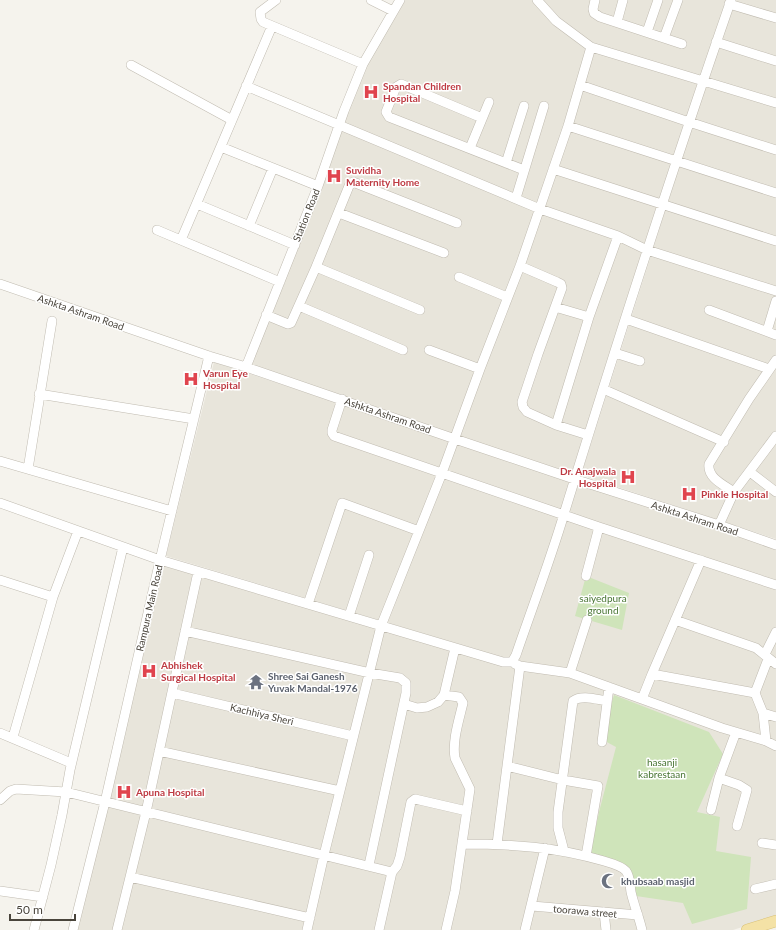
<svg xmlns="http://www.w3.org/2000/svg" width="776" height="930" viewBox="0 0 776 930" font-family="Lato,sans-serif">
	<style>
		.residential { fill: #e8e5db }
		.green { fill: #cfe4ba }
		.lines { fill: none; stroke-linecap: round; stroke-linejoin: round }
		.minor-casing { stroke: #c0bbb0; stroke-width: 10 }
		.major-casing { stroke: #d9c177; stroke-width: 12 }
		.minor { stroke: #fff; stroke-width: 9 }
		.major { stroke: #f4e2a6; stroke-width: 11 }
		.labels { text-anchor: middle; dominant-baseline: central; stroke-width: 3; stroke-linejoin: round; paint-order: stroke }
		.health-label { font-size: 10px; font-weight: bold; fill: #be3a42; stroke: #fff; text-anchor: start }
		.street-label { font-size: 10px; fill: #49443b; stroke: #fff }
		.park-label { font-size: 10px; fill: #487533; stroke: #fff }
		.worship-label { font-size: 10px; font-weight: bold; fill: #5b616d; stroke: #fff; text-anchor: start }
	</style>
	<rect width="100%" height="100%" fill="#f5f3ed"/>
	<path class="residential" d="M 404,0 L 729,0 L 573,475 L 250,365 L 343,121 L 366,66 Z
		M 736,0 L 776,0 L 776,539 L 581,475 L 704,89 Z
		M 214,362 L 776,549 L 776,743 L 764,737 L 663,704 L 518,662 L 166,556 Z
		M 161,563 L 514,668 L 568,677 L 776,749 L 776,916 L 733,930 L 76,930 Z"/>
	<path class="green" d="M 586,576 L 629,593 L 622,630 L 575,616 Z
		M 614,695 L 709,732 L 723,754 L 697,812 L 720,817 L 716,851 L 751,857 L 747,909 L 692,924 L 683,903 L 636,896 L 628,868 L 590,855 L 599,812 L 616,747 L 601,739 Z"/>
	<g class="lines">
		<defs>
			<path id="minor" d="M 276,0 L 260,12 L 261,19 L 263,22 L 363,64
				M 371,0 L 393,11
				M 537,0 L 556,21 L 591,47 L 776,103
				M 595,0 L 593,9 L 594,13 L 600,17 L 682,44
				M 729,4 L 776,18
				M 617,22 L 623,0
				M 647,32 L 658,0
				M 664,38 L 678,0
				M 716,42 L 776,61
				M 131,65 L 232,120
				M 580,85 L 689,122 L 776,150
				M 246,86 L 540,209 L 618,236 L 647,250 L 776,291
				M 482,118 L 401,84 L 396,87 L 386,112 L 389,117 L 524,170
				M 568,126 L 776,193
				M 221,147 L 318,186
				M 470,148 L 489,102
				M 506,163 L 524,106
				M 553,169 L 776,241
				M 516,198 L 544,106
				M 197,204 L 295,245
				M 339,213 L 444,253
				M 249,226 L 273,168
				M 157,230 L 280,282
				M 181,240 L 272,26
				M 520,266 L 557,282 L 561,284 L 562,288 L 538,354 L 522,402 L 523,407 L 527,412 L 556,425 L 588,435
				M 316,267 L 420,310
				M 459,277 L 507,297
				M 0,284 L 209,356 L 246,367 L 455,439 L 574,479 L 719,525 L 776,545
				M 299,306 L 403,350
				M 555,307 L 589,317
				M 709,310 L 776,335
				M 266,315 L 288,324 L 291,323 L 316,267 L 349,186 L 353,182 L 457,223
				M 626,319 L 769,369
				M 767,331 L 776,301
				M 429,350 L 480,369
				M 615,353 L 640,361
				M 246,367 L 318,186 L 344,111 L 363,64 L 400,0
				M 603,389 L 724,442
				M 39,394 L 194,419
				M 342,399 L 332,430 L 332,433 L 334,436 L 599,527 L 776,585
				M 556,425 L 589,317 L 618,236
				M 0,461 L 172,511
				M 28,469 L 52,321
				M 750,472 L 776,492
				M 734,492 C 724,485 707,478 709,464 L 749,399 L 776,360
				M 0,503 L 160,560 L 503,662 L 512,662 L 516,655 C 532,608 550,561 564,514 C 617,342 672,170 731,0
				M 719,525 L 734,492 L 776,436
				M 701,560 L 652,674 L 755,693 L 763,713 L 776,717
				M 586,576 L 599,527
				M 0,580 L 53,597
				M 308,604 L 342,503 L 419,531
				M 349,616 L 369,555
				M 675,620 L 756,648 L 776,664
				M 185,631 L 370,673 L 400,678 L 406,683 L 406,693 L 369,865
				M 765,654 L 776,632
				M 520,666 L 570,673 L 722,728 L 766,741 L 776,746
				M 570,673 L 587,620
				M 172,693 L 353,736
				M 755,693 L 768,659
				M 444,695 L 459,697 L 463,703 C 459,720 452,741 455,758 L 470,789 L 455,891 L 446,930
				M 642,699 L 652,674
				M 404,704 L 417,708 L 427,707 L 438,702 L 444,695 L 455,648
				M 763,713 L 766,741
				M 0,733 L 71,763
				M 13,737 L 53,597 L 78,531
				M 602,742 L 609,687
				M 159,751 L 340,791
				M 507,766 L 520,666 L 515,664
				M 719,778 L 739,785 L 747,790 L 737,826
				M 0,800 L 10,791 L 16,789 L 66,792 L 392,872
				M 711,810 L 719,778 L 736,732
				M 762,843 L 776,845
				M 462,844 C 512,844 556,847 604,861 C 611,863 622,866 626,871 C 630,876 630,886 631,892 C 634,905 639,917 642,930
				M 497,844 L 507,766 L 563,780 L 598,786 L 586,856
				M 564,851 L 558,828 L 558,812 L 573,701 C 582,694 598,700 607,701
				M 130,877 L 310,918
				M 755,889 L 776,884
				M 0,891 L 43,897
				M 532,906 L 638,915
				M 604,912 L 606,930
				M 34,930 L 51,865 L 62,815 L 70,770 L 123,547
				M 73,930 L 105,802 L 160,560 L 209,356
				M 117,930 L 146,812 L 198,572
				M 307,930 L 324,855 L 381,626 L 442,473 L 480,369 L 520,266 L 568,126 L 591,47
				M 379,930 L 392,872 L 397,866 L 400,857 L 411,802 L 415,799 L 467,811
				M 525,930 L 545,848"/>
			<path id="major" d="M 747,930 L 776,921"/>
		</defs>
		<use href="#minor" class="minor-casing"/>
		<use href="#major" class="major-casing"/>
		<use href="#minor" class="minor"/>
		<use href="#major" class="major"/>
	</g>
	<defs>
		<symbol id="hospital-bare" viewBox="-9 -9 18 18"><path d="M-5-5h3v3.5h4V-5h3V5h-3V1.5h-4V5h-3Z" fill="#e0444e" stroke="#fff" stroke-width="2.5" paint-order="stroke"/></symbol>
		<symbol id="temple-bare" viewBox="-9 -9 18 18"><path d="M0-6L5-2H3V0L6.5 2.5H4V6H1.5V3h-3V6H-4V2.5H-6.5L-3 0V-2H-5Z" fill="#6b7280" stroke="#fff" stroke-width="2.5" paint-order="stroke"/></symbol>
		<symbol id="mosque-bare" viewBox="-9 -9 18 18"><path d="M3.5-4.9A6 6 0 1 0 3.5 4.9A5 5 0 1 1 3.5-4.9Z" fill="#6b7280" stroke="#fff" stroke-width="2.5" paint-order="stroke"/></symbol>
	</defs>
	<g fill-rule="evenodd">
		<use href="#hospital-bare" x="360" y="81" width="22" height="22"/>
		<use href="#hospital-bare" x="323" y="165" width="22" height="22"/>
		<use href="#hospital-bare" x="180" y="368" width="22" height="22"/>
		<use href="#hospital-bare" x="617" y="466" width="22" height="22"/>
		<use href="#hospital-bare" x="678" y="483" width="22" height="22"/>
		<use href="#hospital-bare" x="138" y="660" width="22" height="22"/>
		<use href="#temple-bare" x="245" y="671" width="22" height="22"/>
		<use href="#hospital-bare" x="113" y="781" width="22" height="22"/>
		<use href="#mosque-bare" x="598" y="870" width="22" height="22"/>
	</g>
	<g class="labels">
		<g class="health-label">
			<text x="383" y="86">Spandan Children<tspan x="383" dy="12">Hospital</tspan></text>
			<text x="346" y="170">Suvidha<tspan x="346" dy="12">Maternity Home</tspan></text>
			<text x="203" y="373">Varun Eye<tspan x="203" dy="12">Hospital</tspan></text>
			<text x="616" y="471" text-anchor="end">Dr. Anajwala<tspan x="616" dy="12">Hospital</tspan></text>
			<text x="701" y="494">Pinkle Hospital</text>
			<text x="161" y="665">Abhishek<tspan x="161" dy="12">Surgical Hospital</tspan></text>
			<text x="136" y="792">Apuna Hospital</text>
		</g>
		<g class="street-label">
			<text transform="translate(306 215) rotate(-68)">Station Road</text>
			<text transform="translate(81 312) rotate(19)">Ashkta Ashram Road</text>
			<text transform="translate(388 415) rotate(19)">Ashkta Ashram Road</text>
			<text transform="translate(695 518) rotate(18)">Ashkta Ashram Road</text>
			<text transform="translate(149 608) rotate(-77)">Rampura Main Road</text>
			<text transform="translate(262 714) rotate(13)">Kachhiya Sheri</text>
			<text transform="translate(585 911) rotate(5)">toorawa street</text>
		</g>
		<g class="park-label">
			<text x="603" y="598">saiyedpura<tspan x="603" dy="12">ground</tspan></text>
			<text x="662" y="762">hasanji<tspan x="662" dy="12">kabrestaan</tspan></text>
		</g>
		<g class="worship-label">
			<text x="268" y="676">Shree Sai Ganesh<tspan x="268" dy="12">Yuvak Mandal-1976</tspan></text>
			<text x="621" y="881">khubsaab masjid</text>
		</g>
	</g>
	<path d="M10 914v6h65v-6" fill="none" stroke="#49443b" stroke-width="2"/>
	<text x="16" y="914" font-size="12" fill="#49443b" stroke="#ffffff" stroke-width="3" paint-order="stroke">50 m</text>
</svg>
